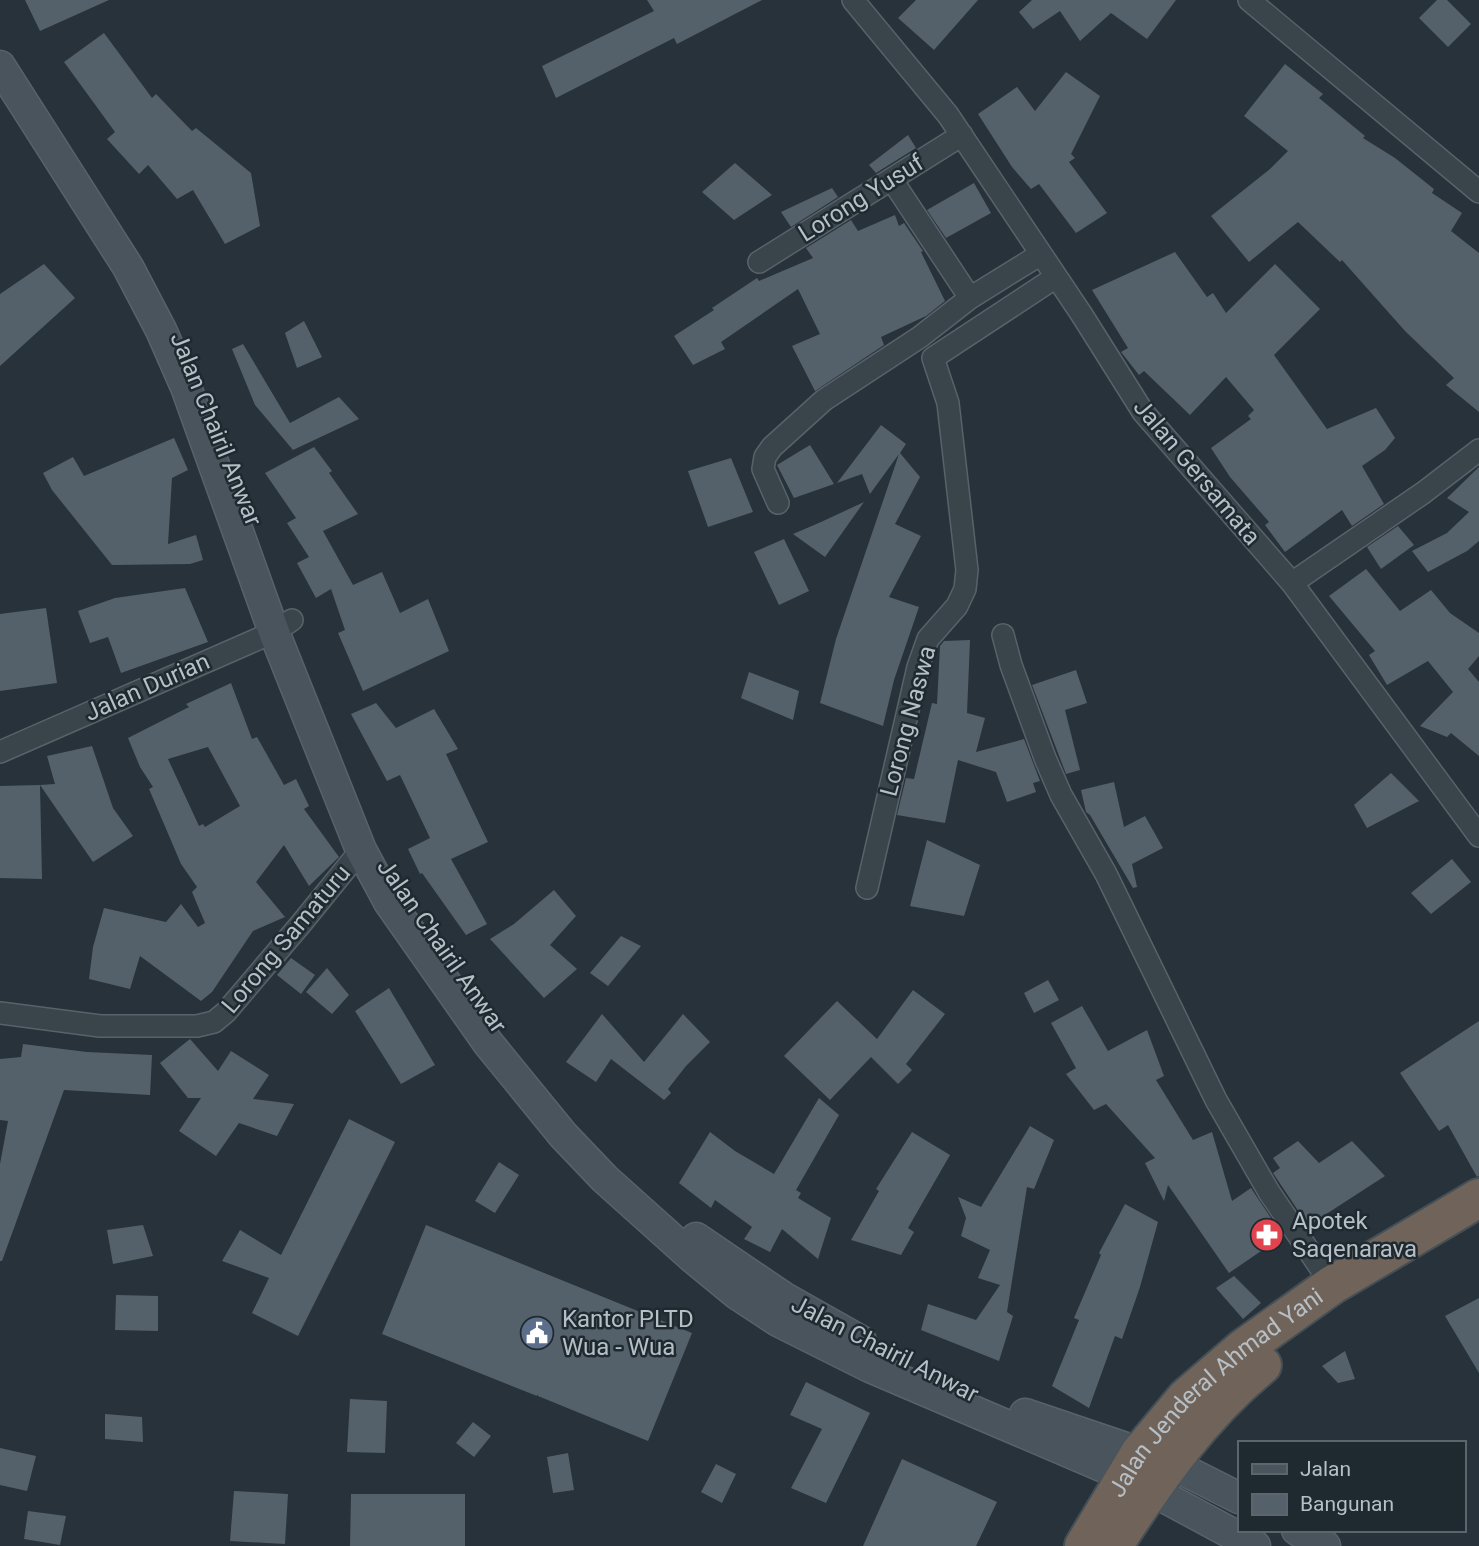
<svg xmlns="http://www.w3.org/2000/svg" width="1479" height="1546" viewBox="0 0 1479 1546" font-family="Roboto,sans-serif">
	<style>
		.building { fill: #55616a; fill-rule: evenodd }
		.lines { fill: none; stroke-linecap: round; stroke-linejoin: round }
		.street-casing { stroke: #586269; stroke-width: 24 }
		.secondary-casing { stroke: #586269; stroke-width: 33 }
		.highway-casing { stroke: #454f56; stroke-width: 42 }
		.street { stroke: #3a444b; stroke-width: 21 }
		.secondary { stroke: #49545d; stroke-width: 30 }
		.highway { stroke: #706359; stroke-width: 38 }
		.labels { text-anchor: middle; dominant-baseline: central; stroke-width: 5; stroke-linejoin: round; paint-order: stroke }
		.street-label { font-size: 24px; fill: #b6bfc6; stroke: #1f2930 }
		.poi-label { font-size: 24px; fill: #b6bfc6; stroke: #1f2930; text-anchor: start }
	</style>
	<rect width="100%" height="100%" fill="#27323b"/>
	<path class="building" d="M 25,0 L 109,0 L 40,31 Z
		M 647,0 L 762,0 L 677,44 L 674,38 L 556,98 L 542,66 L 654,11 Z
		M 916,0 L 978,0 L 934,50 L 898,18 Z
		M 1032,0 L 1176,0 L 1147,39 L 1111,13 L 1080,41 L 1060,11 L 1033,29 L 1019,12 Z
		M 1437,0 L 1447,0 L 1471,24 L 1448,47 L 1419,18 Z
		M 104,33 L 152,98 L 156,94 L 192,131 L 196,128 L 251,173 L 260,226 L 225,244 L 193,190 L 177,199 L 148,165 L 139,174 L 107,139 L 115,132 L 64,62 Z
		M 1285,64 L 1323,94 L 1319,98 L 1365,136 L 1363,138 L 1395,158 L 1434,189 L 1432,193 L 1462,213 L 1451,231 L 1479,253 L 1479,412 L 1446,385 L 1454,378 L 1405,331 L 1342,260 L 1340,262 L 1298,222 L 1249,262 L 1211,216 L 1270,169 L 1288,151 L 1244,116 Z
		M 1066,72 L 1100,96 L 1071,154 L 1075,158 L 1069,162 L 1107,213 L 1076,233 L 1039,184 L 1031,189 L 1012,167 L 978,114 L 1017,87 L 1035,111 Z
		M 908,135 L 916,148 L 876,173 L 869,165 Z
		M 735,163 L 772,195 L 734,220 L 702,192 Z
		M 974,183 L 991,213 L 946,238 L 927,210 Z
		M 832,188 L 838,197 L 791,227 L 781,212 Z
		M 895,215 L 899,226 L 904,223 L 923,251 L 921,252 L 945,301 L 926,316 L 881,337 L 884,345 L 815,391 L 792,346 L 820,334 L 798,289 L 721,342 L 725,349 L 693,365 L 674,336 L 714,310 L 712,308 L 757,278 L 759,281 L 813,258 L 806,248 L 851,220 L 858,231 Z
		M 1175,252 L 1207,297 L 1213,293 L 1226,313 L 1275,264 L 1320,309 L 1274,355 L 1327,429 L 1376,408 L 1395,438 L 1385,450 L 1362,466 L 1384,504 L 1352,526 L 1342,510 L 1285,552 L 1265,525 L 1269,522 L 1230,477 L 1211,448 L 1251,419 L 1248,416 L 1254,410 L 1226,377 L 1190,415 L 1144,371 L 1139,375 L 1121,352 L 1128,348 L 1092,290 Z
		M 44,264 L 75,298 L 0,366 L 0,294 Z
		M 304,321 L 322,357 L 297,368 L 285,333 Z
		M 243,344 L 290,423 L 339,397 L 359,419 L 293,450 L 255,405 L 232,349 Z
		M 881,425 L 906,444 L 900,453 L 920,477 L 895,524 L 921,536 L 889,597 L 919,607 L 894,680 L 883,726 L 820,703 L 836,639 L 899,454 L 870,494 L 862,474 L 837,483 Z
		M 174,438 L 188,470 L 172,478 L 168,544 L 196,535 L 203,560 L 190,564 L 112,565 L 52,490 L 43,473 L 73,457 L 84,476 Z
		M 810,445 L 834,484 L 794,498 L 777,465 Z
		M 314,447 L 332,471 L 329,473 L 358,514 L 323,531 L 353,585 L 382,572 L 400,613 L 428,599 L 449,651 L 363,691 L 338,633 L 345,630 L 331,589 L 316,598 L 297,563 L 309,557 L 287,523 L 296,518 L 265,473 Z
		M 731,458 L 753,512 L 708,527 L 688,471 Z
		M 1479,467 L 1479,541 L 1467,551 L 1428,572 L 1412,551 L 1447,533 L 1469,512 L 1447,498 Z
		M 864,502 L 825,557 L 793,534 L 821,522 Z
		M 1398,526 L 1414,545 L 1381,569 L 1367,547 Z
		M 784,539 L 809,591 L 779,605 L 754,552 Z
		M 1366,569 L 1400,611 L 1431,590 L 1450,613 L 1479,633 L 1479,656 L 1468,669 L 1479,682 L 1479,756 L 1451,733 L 1447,737 L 1420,726 L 1453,692 L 1428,661 L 1387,685 L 1369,655 L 1375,651 L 1329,596 Z
		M 185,588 L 208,642 L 121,673 L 108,637 L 90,643 L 78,611 L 115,598 Z
		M 46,608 L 57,683 L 0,691 L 0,614 Z
		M 970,640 L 967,713 L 985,718 L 976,752 L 1024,739 L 1040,781 L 1033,783 L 1036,792 L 1007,802 L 996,772 L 958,760 L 945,823 L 897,815 L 906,778 L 914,779 L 932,703 L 937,704 L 940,646 L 944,641 Z
		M 1076,670 L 1087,703 L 1065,710 L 1080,770 L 1066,774 L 1032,685 Z
		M 749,672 L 799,691 L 793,720 L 741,698 Z
		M 231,683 L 252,739 L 257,737 L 284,785 L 296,779 L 309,806 L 304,809 L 339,857 L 309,886 L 284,845 L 256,882 L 285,917 L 253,931 L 212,992 L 201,1001 L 140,956 L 130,989 L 89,979 L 93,947 L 104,908 L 166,922 L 181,904 L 198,927 L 205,923 L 192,892 L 197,887 L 181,864 L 149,789 L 153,787 L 140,767 L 128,738 L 189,707 L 186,704 ZM 208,747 L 240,806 L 205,827 L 203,824 L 199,826 L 168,759 Z
		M 376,703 L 396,728 L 434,709 L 458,749 L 446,754 L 488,842 L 451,859 L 487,924 L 466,935 L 422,873 L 420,874 L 408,849 L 430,838 L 400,775 L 387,781 L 351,714 Z
		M 92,746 L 113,808 L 133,836 L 93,862 L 40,785 L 55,784 L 47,756 Z
		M 1391,773 L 1419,801 L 1367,828 L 1354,805 Z
		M 1114,782 L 1124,827 L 1145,816 L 1163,848 L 1132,864 L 1137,887 L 1133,888 L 1090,815 L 1086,812 L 1081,790 Z
		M 40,785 L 42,879 L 0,878 L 0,786 Z
		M 927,840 L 980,865 L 964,916 L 910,906 Z
		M 1452,859 L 1471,882 L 1431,914 L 1411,893 Z
		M 554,890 L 576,916 L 550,945 L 577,969 L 544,998 L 490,939 L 514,924 Z
		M 621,936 L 641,946 L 608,986 L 590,973 Z
		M 291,958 L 315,975 L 301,994 L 277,975 Z
		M 327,968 L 349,995 L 332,1014 L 306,992 Z
		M 1048,980 L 1059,1000 L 1034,1013 L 1024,993 Z
		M 389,988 L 435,1065 L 401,1084 L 355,1011 Z
		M 913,990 L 945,1014 L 906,1064 L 912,1070 L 898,1084 L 871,1057 L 830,1100 L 784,1056 L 837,1001 L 877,1039 Z
		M 1082,1006 L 1108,1051 L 1147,1030 L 1164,1076 L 1156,1080 L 1193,1140 L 1212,1132 L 1232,1201 L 1251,1188 L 1283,1236 L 1229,1273 L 1168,1185 L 1164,1201 L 1145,1163 L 1155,1158 L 1106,1104 L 1094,1110 L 1066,1074 L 1076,1068 L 1051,1023 Z
		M 602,1014 L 644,1062 L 683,1014 L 710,1042 L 686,1066 L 668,1089 L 671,1093 L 664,1100 L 611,1059 L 596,1082 L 566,1062 Z
		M 1479,1021 L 1479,1176 L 1477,1177 L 1448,1125 L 1439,1131 L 1400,1073 Z
		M 190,1039 L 218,1071 L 231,1051 L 269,1075 L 253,1099 L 294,1104 L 277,1136 L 239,1123 L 216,1156 L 179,1131 L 201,1098 L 188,1098 L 160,1063 Z
		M 23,1044 L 87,1052 L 152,1055 L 150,1095 L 64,1090 L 2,1261 L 0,1261 L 0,1164 L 8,1121 L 0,1120 L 0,1059 L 21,1057 Z
		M 819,1098 L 839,1115 L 796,1190 L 801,1193 L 798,1198 L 831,1218 L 818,1259 L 782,1229 L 770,1252 L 744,1239 L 752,1227 L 715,1200 L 711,1208 L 679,1183 L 710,1132 L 735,1151 L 774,1174 Z
		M 349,1119 L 395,1142 L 298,1336 L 252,1313 L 269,1278 L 222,1261 L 240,1230 L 281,1255 Z
		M 1030,1126 L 1054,1140 L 1034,1189 L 1027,1187 L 1007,1312 L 1013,1316 L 999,1361 L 921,1330 L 928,1304 L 976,1320 L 1000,1285 L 978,1278 L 990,1250 L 961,1236 L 966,1218 L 958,1197 L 981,1207 Z
		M 912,1132 L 950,1155 L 908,1228 L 914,1232 L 901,1255 L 851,1240 L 879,1191 L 876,1189 Z
		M 1298,1141 L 1319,1163 L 1352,1141 L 1385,1176 L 1314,1222 L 1311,1217 L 1305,1221 L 1273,1173 L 1280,1168 L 1273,1158 Z
		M 499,1162 L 519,1175 L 495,1213 L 475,1201 Z
		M 1125,1204 L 1158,1222 L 1140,1287 L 1122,1339 L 1115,1336 L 1089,1408 L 1052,1386 L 1079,1320 L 1074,1318 L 1101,1255 L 1099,1253 Z
		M 143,1225 L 153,1256 L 113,1264 L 107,1230 Z
		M 426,1225 L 692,1333 L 648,1441 L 538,1396 L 537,1394 L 537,1396 L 382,1334 Z
		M 1234,1276 L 1261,1303 L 1243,1319 L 1216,1288 Z
		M 116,1295 L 158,1296 L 158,1331 L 115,1330 Z
		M 1479,1298 L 1479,1373 L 1445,1316 Z
		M 1345,1351 L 1355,1379 L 1338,1383 L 1322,1366 Z
		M 806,1382 L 870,1413 L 826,1503 L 791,1488 L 822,1429 L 790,1415 Z
		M 350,1399 L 387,1401 L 385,1453 L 347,1452 Z
		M 105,1414 L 142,1417 L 143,1442 L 105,1439 Z
		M 473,1422 L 491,1436 L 474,1457 L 456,1443 Z
		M 0,1448 L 36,1456 L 27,1491 L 0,1485 Z
		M 568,1453 L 574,1490 L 553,1493 L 547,1457 Z
		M 902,1459 L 997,1502 L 976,1546 L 863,1546 Z
		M 716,1464 L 736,1474 L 722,1503 L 701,1492 Z
		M 234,1491 L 288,1494 L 285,1544 L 230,1541 Z
		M 351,1494 L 465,1494 L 465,1546 L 350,1546 Z
		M 28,1511 L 66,1516 L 60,1545 L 24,1539 Z"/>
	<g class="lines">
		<defs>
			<path id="street" d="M 853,0 L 948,115 L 1082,315 L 1143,412 L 1292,583 L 1479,836
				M 1249,0 L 1479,192
				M 892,180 L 970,298
				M 759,262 L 962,135
				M 778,503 L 763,469 L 765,457 L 772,447 L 824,400 L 920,337 L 970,298 L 1041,254
				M 1292,583 L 1423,493 L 1479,450
				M 1003,635 L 1011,665 L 1045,758 L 1061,795 L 1106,874 L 1216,1100 L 1269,1192 L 1332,1285
				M 0,752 L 274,632 L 292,620
				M 867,888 L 918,667 L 928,639 L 957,606 L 965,589 L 967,570 L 948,403 L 933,358 L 1056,277
				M 0,1013 L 100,1026 L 197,1026 L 214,1022 L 226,1012 L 300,925 L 361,850"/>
			<path id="secondary" d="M 0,66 L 128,267 L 161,330 L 186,387 L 274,632 L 361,850 L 389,902 L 488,1043 L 563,1135 L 605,1179 L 692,1257 L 737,1294 L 778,1321 L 870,1367 L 1125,1476 L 1255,1546
				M 696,1238 L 783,1297 L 861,1341
				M 1025,1414 L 1170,1463 L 1239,1498
				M 1297,1530 L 1325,1546"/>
			<g id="highway">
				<path id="s1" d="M 1084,1546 L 1140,1453 L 1186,1398 L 1244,1348 L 1332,1285 L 1479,1198"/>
				<path d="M 1113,1546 C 1156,1480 1200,1416 1262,1365"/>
			</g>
		</defs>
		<use href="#street" class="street-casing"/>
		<use href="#secondary" class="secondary-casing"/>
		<use href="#highway" class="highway-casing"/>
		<use href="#street" class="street"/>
		<use href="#secondary" class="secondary"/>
		<use href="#highway" class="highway"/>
	</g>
	<defs>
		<symbol id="pharmacy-disc" viewBox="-11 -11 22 22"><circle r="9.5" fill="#e0444e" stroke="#1f2930"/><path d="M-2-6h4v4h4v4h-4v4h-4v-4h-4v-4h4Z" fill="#fff"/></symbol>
		<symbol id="civic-disc" viewBox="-11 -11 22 22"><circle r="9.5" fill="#5c6f8a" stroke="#1f2930"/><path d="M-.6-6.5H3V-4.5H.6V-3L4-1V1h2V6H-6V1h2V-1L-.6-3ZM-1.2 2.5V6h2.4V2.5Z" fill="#fff"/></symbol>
	</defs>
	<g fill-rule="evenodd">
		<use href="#pharmacy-disc" x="1248" y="1216" width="38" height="38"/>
		<use href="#civic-disc" x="518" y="1314" width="38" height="38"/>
	</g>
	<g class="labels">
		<g class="street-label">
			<text transform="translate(861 198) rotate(-32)">Lorong Yusuf</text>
			<text transform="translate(216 429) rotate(68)">Jalan Chairil Anwar</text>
			<text transform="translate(1197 472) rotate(50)">Jalan Gersamata</text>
			<text transform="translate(147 687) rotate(-24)">Jalan Durian</text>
			<text transform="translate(908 721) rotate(-75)">Lorong Naswa</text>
			<text transform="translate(286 939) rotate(-50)">Lorong Samaturu</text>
			<text transform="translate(442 946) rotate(55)">Jalan Chairil Anwar</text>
			<text transform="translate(885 1349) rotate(27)">Jalan Chairil Anwar</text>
			<text stroke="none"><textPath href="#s1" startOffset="205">Jalan Jenderal Ahmad Yani</textPath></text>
		</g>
		<g class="poi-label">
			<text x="1292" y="1221">Apotek<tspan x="1292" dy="28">Saqenarava</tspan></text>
			<text x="562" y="1319">Kantor PLTD<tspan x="562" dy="28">Wua - Wua</tspan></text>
		</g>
	</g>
	<rect x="1238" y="1441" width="228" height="91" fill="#1f2930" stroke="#5b656c" stroke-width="2"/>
	<rect x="1252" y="1464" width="35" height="10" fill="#49545d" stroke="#5b656c" stroke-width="2"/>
	<text x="1300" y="1476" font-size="21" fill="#b6bfc6">Jalan</text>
	<rect x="1252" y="1494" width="35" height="21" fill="#55616a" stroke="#5b656c" stroke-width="2"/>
	<text x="1300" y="1511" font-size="21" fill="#b6bfc6">Bangunan</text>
</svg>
